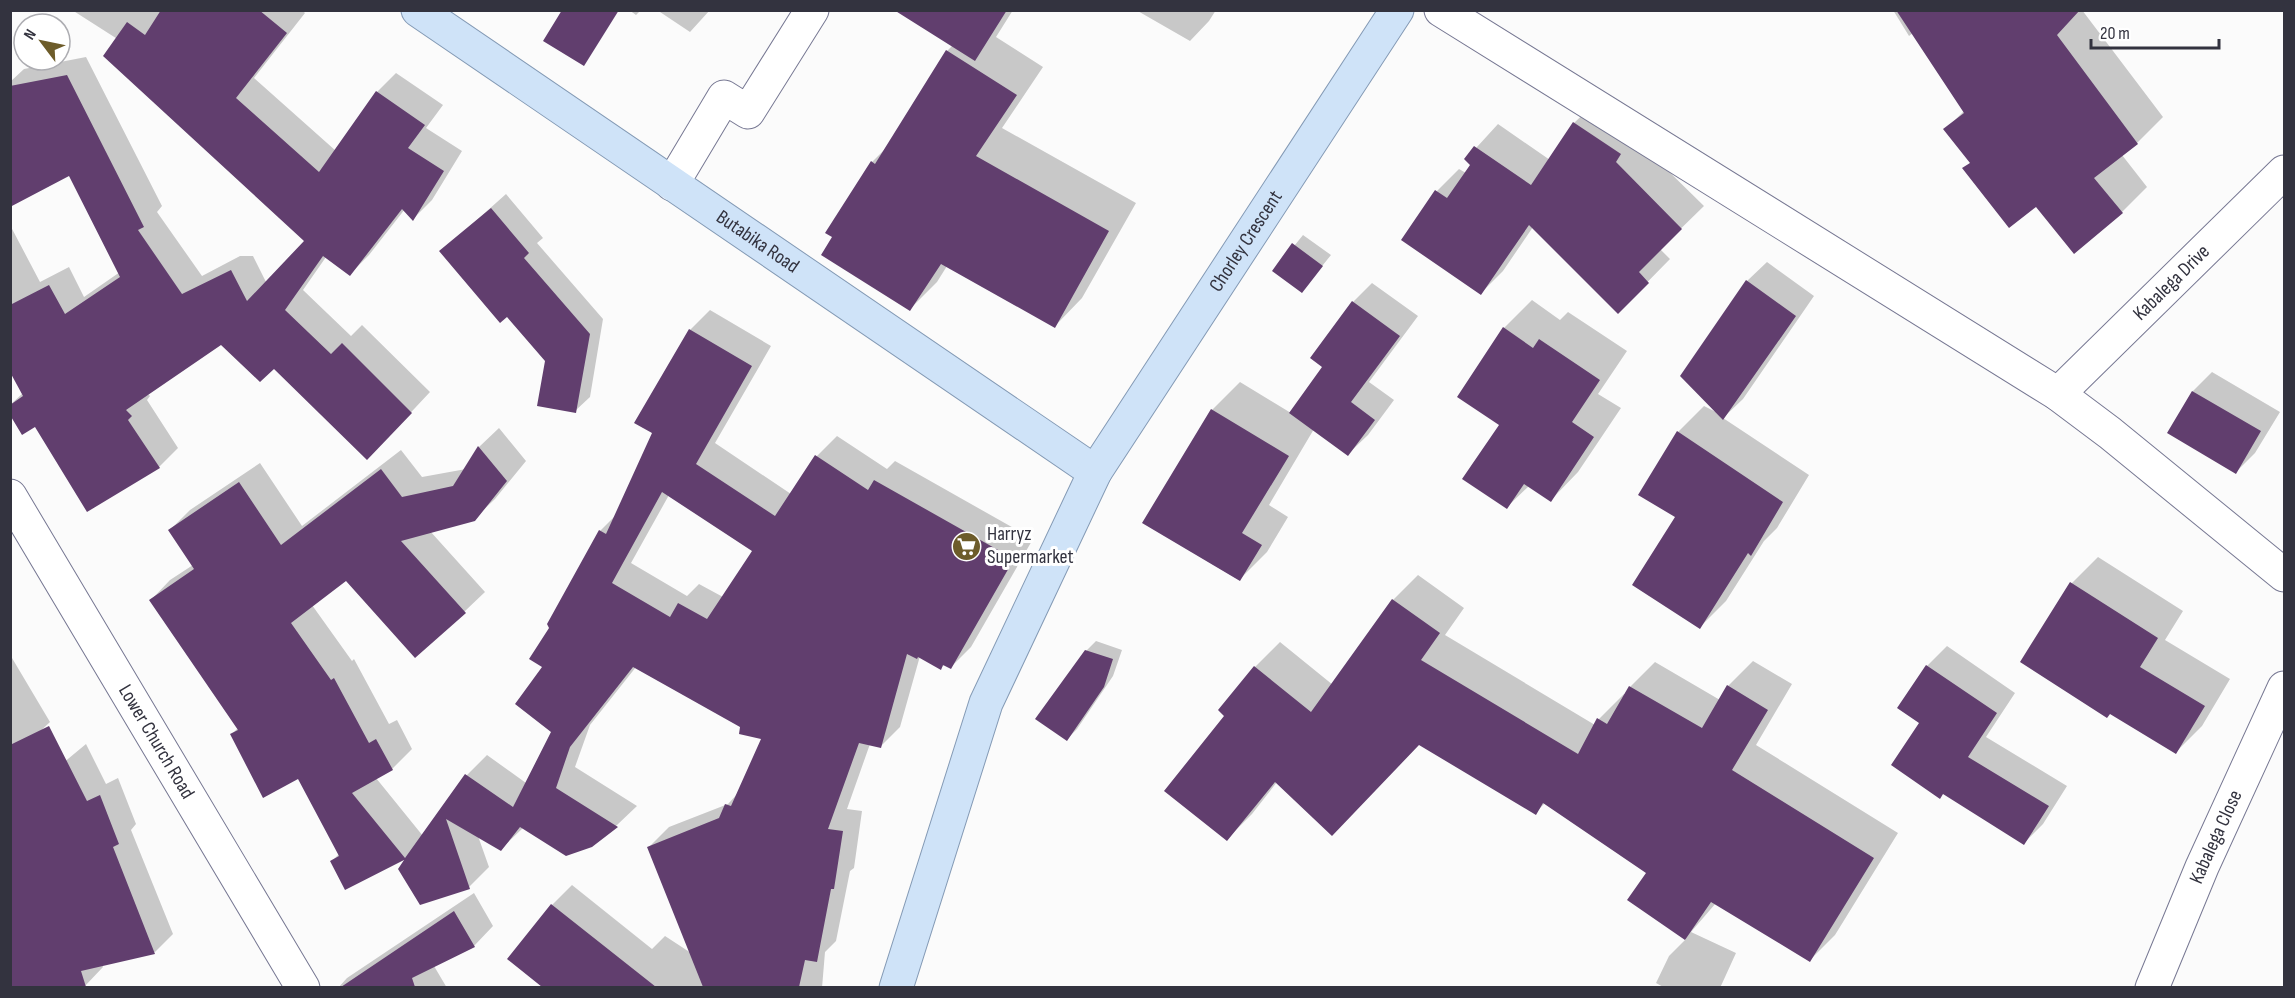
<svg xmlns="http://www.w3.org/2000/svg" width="2295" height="998" viewBox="0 0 2295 998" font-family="'Sofia Sans Condensed',sans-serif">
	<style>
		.shadow { fill: #0003; fill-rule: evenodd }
		.building { fill: #613e6e; fill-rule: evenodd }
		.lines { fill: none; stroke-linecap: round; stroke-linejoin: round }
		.minor-casing { stroke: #777893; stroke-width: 35 }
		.major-casing { stroke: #849ab5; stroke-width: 35 }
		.minor { stroke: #fff; stroke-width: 33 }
		.major { stroke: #cfe3f8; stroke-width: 33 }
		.labels { text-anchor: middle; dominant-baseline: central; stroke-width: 6; stroke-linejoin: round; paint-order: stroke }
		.street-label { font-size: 20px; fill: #33333f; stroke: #fff }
		.poi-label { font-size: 20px; fill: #33333f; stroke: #fff; text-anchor: start }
	</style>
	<rect width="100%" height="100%" fill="#fbfbfb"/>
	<path class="shadow" d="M 72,10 L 302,10 L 305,13 L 254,78 L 336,151 L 377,92 L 396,73 L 443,105 L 426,128 L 462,151 L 432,200 L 413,219 L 405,209 L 369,255 L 350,274 L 326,257 L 303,290 L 351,336 L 362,325 L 430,392 L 386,439 L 274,367 L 222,343 L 148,394 L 150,396 L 147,400 L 178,448 L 159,467 L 88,510 L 36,425 L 10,405 L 23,393 L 10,368 L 10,225 L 40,282 L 69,267 L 84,297 L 120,272 L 70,174 L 10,120 L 10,82 L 24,69 L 86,57 L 162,206 L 157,212 L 202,276 L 240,256 L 253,256 L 266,282 L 306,241 L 133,49 Z
		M 629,10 L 641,10 L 636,15 Z
		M 657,10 L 710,10 L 690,32 Z
		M 897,10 L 1013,10 L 996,37 L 1043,67 L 1002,128 L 1136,203 L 1082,298 L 1055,326 L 947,266 L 937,282 L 910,309 L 872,162 L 887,147 L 947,51 L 953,45 Z
		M 1136,10 L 1216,10 L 1209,21 L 1190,41 Z
		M 1893,10 L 2082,10 L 2163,117 L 2137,143 L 2122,155 L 2147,187 L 2122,212 L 2036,205 L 1964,169 L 1971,162 L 1945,130 L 1964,111 L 1913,33 L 1909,36 Z
		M 1597,101 L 1704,206 L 1660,249 L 1670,259 L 1618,312 L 1533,227 L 1503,271 L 1481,293 L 1437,191 L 1459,169 L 1466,173 L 1472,165 L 1466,159 L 1498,124 L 1550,160 L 1574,123 Z
		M 506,194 L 543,238 L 537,243 L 603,319 L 590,397 L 575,411 L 546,360 L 507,315 L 441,252 Z
		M 1303,235 L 1331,255 L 1302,291 L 1274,271 Z
		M 1767,262 L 1814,296 L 1743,399 L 1723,418 L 1809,475 L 1777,528 L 1764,541 L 1726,601 L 1700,627 L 1677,516 L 1640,494 L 1678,432 L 1704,406 L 1718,413 L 1747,281 Z
		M 1372,283 L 1418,316 L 1369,382 L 1394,400 L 1368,435 L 1348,454 L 1314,429 L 1269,505 L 1288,517 L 1267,552 L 1239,580 L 1144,523 L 1212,410 L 1240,382 L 1291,413 L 1325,367 L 1353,302 Z
		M 1532,300 L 1560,320 L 1568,312 L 1627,351 L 1598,394 L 1621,408 L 1578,472 L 1551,500 L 1529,486 L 1507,507 L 1501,424 L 1504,328 Z
		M 710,310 L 771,346 L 715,443 L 791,494 L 817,456 L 837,436 L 887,469 L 895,461 L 1033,539 L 971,647 L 951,667 L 945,664 L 941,668 L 920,656 L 900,727 L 880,747 L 870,744 L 847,809 L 862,811 L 854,868 L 850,871 L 836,941 L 825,952 L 822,988 L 545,988 L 509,958 L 552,905 L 572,885 L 652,949 L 665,936 L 691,953 L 649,847 L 669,827 L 728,804 L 739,792 L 763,738 L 636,667 L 590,725 L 575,767 L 637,806 L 617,825 L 591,846 L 523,828 L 501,849 L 478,836 L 489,867 L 469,887 L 409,856 L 346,888 L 332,861 L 339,854 L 299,777 L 231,735 L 239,727 L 151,600 L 170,580 L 193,565 L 170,530 L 190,510 L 260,463 L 302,526 L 401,450 L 422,477 L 466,469 L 479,447 L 499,428 L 526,461 L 495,499 L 474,519 L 430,531 L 485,592 L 465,611 L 415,656 L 346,579 L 312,605 L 352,661 L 354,659 L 389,724 L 397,720 L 412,749 L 392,769 L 376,778 L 423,836 L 467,775 L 487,755 L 526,783 L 552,731 L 544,667 L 551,628 L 600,531 L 617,514 L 654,432 L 690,330 ZM 669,495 L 754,551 L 723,597 L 699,584 L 687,596 L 631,563 Z
		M 2212,372 L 2280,412 L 2255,453 L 2236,472 L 2169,432 L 2193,391 Z
		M 2098,557 L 2183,611 L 2165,640 L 2230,679 L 2202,726 L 2176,752 L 2022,661 L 2072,583 Z
		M 1418,575 L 1464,608 L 1445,635 L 1595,725 L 1599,719 L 1624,694 L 1625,695 L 1630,687 L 1655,662 L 1720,700 L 1728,686 L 1753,661 L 1792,684 L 1756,745 L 1898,833 L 1835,935 L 1810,960 L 1716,903 L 1691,932 L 1736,953 L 1720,988 L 1665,988 L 1656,983 L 1669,956 L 1686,939 L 1629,900 L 1648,873 L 1545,803 L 1535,813 L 1419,744 L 1277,782 L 1252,814 L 1227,839 L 1226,716 L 1255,667 L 1280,642 L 1333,685 L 1393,600 Z
		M 1096,641 L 1122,650 L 1113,676 L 1077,729 L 1067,739 L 1086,651 Z
		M 1947,646 L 2015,693 L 1986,737 L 2067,786 L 2043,824 L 2024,843 L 1921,723 L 1927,666 Z
		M 12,658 L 50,722 L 30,741 L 10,754 Z
		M 86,744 L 106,784 L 118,778 L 136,824 L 131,830 L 173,934 L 155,952 L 102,964 L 103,967 L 85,986 L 79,988 L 10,988 L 10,807 Z
		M 474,893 L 493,926 L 474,946 L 434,966 L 447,988 L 338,988 L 347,978 Z"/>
	<path class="building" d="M 161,10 L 259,10 L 287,33 L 236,98 L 319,172 L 376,91 L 425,125 L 408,148 L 444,171 L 413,221 L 402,209 L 350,276 L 323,256 L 285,310 L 331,354 L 342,343 L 412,413 L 367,460 L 274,369 L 260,382 L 221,345 L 126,410 L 132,416 L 128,420 L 160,468 L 87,512 L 35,427 L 22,435 L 10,415 L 10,405 L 23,396 L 10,372 L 10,305 L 49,285 L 65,314 L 120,277 L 69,176 L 10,207 L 10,86 L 67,75 L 144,227 L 138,230 L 182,294 L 231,270 L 247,301 L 304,241 L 103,56 L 127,22 L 145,35 Z
		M 562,10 L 619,10 L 584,66 L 543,41 Z
		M 894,10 L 1007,10 L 975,61 Z
		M 1896,10 L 2080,10 L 2057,35 L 2138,144 L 2094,178 L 2123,213 L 2074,254 L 2036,207 L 2009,228 L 1962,168 L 1970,163 L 1943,129 L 1964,113 Z
		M 946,50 L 1017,95 L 976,156 L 1109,231 L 1055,328 L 941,264 L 910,311 L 821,255 L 832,237 L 825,233 L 871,161 L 875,164 Z
		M 1573,122 L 1621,154 L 1616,162 L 1682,229 L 1639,272 L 1649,283 L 1618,314 L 1529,225 L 1481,295 L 1401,240 L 1435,190 L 1447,198 L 1470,165 L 1464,159 L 1474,146 L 1531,185 Z
		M 491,208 L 529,253 L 524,258 L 590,334 L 576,413 L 537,406 L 545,361 L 507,317 L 500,323 L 439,251 Z
		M 1292,243 L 1323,266 L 1302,293 L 1272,271 Z
		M 1746,280 L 1796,316 L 1723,420 L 1680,376 Z
		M 1352,301 L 1400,336 L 1351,402 L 1375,420 L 1348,456 L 1289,413 L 1322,367 L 1310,358 Z
		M 1503,327 L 1533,348 L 1539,339 L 1600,380 L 1572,422 L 1594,437 L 1551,502 L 1524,484 L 1507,509 L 1462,479 L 1499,425 L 1457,397 Z
		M 689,329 L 752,366 L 696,464 L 775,516 L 815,455 L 868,490 L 874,480 L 1014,559 L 951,669 L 943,665 L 941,670 L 918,657 L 917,659 L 907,654 L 881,748 L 859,743 L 828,829 L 843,831 L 834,889 L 831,889 L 817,962 L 805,960 L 799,987 L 703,987 L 647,847 L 719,818 L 725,804 L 731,806 L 761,739 L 739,734 L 740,727 L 633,667 L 570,747 L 556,788 L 618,827 L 592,847 L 566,856 L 520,827 L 501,851 L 446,819 L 470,889 L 420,905 L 398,869 L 404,860 L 345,890 L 330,861 L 339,856 L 298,779 L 263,798 L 230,734 L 238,730 L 149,600 L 194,569 L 168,530 L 239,482 L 281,545 L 381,469 L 402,497 L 453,486 L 478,446 L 507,481 L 475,521 L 401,541 L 466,613 L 415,658 L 346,581 L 291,623 L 331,680 L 334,678 L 369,743 L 376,739 L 393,770 L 352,793 L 405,858 L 465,774 L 513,807 L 551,732 L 515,704 L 542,667 L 529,659 L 549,628 L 547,624 L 599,530 L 606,534 L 652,433 L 634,423 ZM 662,492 L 752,551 L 707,619 L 678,603 L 670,617 L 612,583 Z
		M 2192,391 L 2261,431 L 2236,474 L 2167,433 Z
		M 1211,409 L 1289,456 L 1242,533 L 1262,545 L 1240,581 L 1142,523 Z
		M 1677,431 L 1783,502 L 1751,556 L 1748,553 L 1700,629 L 1632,585 L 1675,517 L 1638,495 Z
		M 2070,582 L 2158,638 L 2140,667 L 2205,706 L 2176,754 L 2110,714 L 2107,718 L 2020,662 Z
		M 1392,599 L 1440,633 L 1421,660 L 1578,754 L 1597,718 L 1607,724 L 1629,686 L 1702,728 L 1727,685 L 1768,710 L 1732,770 L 1874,858 L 1810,962 L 1711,902 L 1685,940 L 1627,900 L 1646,873 L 1543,803 L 1536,815 L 1419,745 L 1332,836 L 1275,782 L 1227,841 L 1164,791 L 1224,716 L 1218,710 L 1254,666 L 1311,712 Z
		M 1085,650 L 1113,659 L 1104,687 L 1067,741 L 1035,719 Z
		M 1926,665 L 1997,713 L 1968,757 L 2049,806 L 2024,845 L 1943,794 L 1940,799 L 1891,765 L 1919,723 L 1897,708 Z
		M 49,726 L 87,801 L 100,795 L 119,844 L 113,847 L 155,954 L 81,971 L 86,987 L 10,987 L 10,745 Z
		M 551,904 L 656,987 L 542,987 L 507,959 Z
		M 454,911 L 475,947 L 412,978 L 415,987 L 341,987 Z"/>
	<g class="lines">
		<defs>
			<g id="minor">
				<path d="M 1441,10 L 2058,394 L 2110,433 L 2284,575"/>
				<path d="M 672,184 L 724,97 L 748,112 L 812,10"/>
				<path id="s1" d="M 2058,394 L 2284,172"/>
				<path id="s2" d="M 10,496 L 303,988"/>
				<path id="s3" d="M 2152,988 L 2202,867 L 2284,688"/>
			</g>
			<g id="major">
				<path id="s4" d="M 418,10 L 1095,472"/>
				<path id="s5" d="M 896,988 L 986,703 L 1095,472 L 1397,10"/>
			</g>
		</defs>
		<use href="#minor" class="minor-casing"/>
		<use href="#major" class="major-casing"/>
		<use href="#minor" class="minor"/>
		<use href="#major" class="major"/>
	</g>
	<defs>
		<symbol id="supermarket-disc" viewBox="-11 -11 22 22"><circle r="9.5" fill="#6d5c2a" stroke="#fff"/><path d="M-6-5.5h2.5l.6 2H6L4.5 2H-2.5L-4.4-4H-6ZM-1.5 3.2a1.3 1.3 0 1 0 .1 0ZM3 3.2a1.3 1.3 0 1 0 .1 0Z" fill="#fff"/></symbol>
	</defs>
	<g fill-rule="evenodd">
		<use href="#supermarket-disc" x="950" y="530" width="33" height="33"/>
	</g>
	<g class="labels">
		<g class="street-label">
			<text stroke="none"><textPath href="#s4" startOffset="411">Butabika Road</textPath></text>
			<text stroke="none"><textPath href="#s5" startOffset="830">Chorley Crescent</textPath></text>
			<text stroke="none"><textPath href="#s1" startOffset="159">Kabalega Drive</textPath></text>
			<text stroke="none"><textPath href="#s2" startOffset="286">Lower Church Road</textPath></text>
			<text stroke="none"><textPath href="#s3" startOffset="164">Kabalega Close</textPath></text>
		</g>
		<g class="poi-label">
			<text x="987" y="534">Harryz<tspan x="987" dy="23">Supermarket</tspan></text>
		</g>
	</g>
	<rect width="2295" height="998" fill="none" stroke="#33333f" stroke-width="24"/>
	<g transform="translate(42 42) rotate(302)"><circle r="28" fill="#ffffff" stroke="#adadb2" stroke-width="1.5"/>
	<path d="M0-4.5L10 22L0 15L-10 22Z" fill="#6d5c2a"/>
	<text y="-9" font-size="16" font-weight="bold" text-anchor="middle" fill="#33333f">N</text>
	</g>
	<path d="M2091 39v9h128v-9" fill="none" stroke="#33333f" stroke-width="3"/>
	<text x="2100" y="39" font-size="18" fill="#33333f" stroke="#ffffff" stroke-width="4.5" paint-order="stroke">20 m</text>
</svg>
